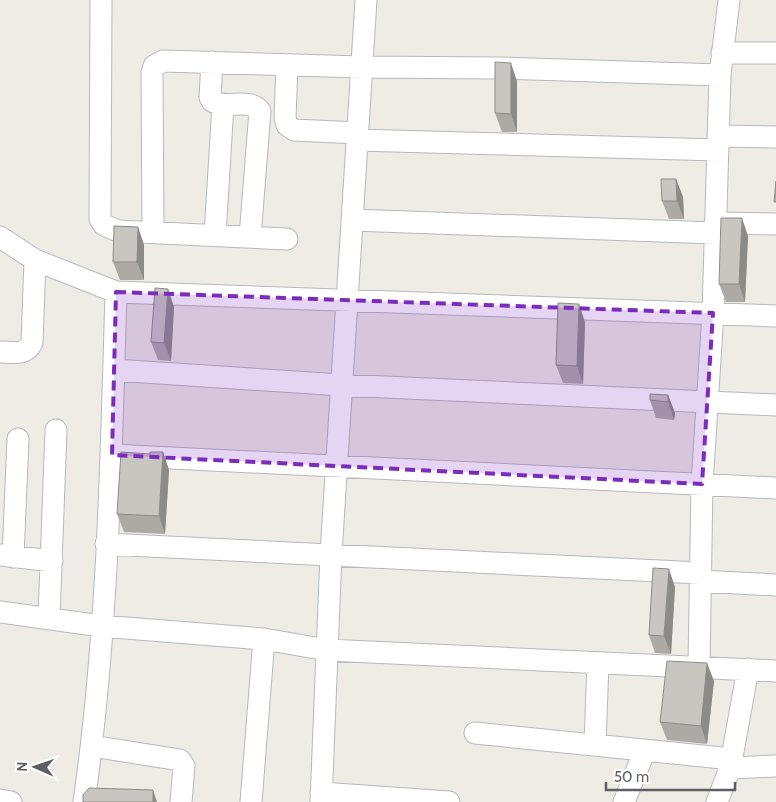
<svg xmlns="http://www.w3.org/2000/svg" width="776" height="802" viewBox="0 0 776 802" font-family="Cabin,sans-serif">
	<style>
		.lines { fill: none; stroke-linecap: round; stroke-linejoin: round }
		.minor-casing { stroke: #b6b9bd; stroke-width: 23 }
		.minor { stroke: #fff; stroke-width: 21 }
		.wall { fill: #adaaa6 }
		.shaded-wall { fill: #8d8b87 }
		.building { fill: #c9c6c1; stroke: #8d8b87 }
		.marked { fill: #7b2cbf; fill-opacity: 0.2; stroke: #7b2cbf; stroke-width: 4; stroke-dasharray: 10 6; stroke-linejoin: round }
	</style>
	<rect width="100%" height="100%" fill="#eeece4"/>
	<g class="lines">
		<defs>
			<path id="minor" d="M 101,0 L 100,219 L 104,225 L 118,231 L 287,239
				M 722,53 L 776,53
				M 212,62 L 210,97 L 212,101 C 226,110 250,97 260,111 L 250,237
				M 287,65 L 285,118 L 287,125 L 294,130 L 358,133
				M 718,136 L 776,137
				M 357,140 L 718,150
				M 352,220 L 715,233
				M 715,223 L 776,224
				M 153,232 L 152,73 L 154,66 L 163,61 L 361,67 L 502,68 L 720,75
				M 215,235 L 223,105
				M 0,237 L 35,260 L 116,292 L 776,316
				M 0,352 C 13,352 25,356 32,343 L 35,260
				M 114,370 L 341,385 L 776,405
				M 112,455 L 776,488
				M 106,544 L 700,573
				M 0,555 L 52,561
				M 13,557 L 18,439
				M 700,581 L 776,585
				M 0,612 L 101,626 L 264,639 L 327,650 L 776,671
				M 49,618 L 56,430
				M 699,666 L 702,484 L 713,313 L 720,75 L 729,0
				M 475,733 L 732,759
				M 595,744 L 598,663
				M 92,746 L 180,760 L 184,766 L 181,802
				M 730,768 L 776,766
				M 321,793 L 449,802
				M 0,800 L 11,802
				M 84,802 C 108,634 111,462 116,292
				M 251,802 L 264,639
				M 321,802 L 331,554 L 366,0
				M 624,802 L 645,750
				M 717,802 L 730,768 L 748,669"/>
		</defs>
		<use href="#minor" class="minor-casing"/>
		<use href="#minor" class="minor"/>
	</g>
	<path class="wall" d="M 517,81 L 517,132 L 502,132 L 495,113 Z
		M 676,179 L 683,197 L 684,219 L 669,219 L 662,201 Z
		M 138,227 L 144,245 L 144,280 L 120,280 L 113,262 Z
		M 748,236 L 745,302 L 726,302 L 719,284 Z
		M 168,289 L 174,307 L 171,361 L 158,360 L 151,342 Z
		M 585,322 L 583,384 L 563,383 L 556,365 Z
		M 668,395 L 675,413 L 674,420 L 656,418 L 650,400 Z
		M 163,452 L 169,470 L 165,534 L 124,532 L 117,514 L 150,454 Z
		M 675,587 L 671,654 L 655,653 L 649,635 Z
		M 714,681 L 707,744 L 667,740 L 660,722 Z"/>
	<path class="shaded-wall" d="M 511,63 L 517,81 L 517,132 L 511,114 Z
		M 676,179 L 683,197 L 684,219 L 677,201 Z
		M 742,218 L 748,236 L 745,302 L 739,284 Z
		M 138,227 L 144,245 L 144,280 L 137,262 Z
		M 168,289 L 174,307 L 171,361 L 164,343 Z
		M 579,304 L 585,322 L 583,384 L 577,366 Z
		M 668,395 L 675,413 L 674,420 L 668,402 Z
		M 163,452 L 169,470 L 165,534 L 159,516 Z
		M 669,569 L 675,587 L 671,654 L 664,636 Z
		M 707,663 L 714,681 L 707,744 L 701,726 Z
		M 153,790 L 157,802 L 153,802 Z"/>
	<path class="building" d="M 495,62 L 511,63 L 511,114 L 495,113 Z
		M 661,179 L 676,179 L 677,201 L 662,201 Z
		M 776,181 L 776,202 L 774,202 Z
		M 721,218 L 742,218 L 739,284 L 719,284 Z
		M 114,226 L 138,227 L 137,262 L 113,262 Z
		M 155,288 L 168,289 L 164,343 L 151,342 Z
		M 558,303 L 579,304 L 577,366 L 556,365 Z
		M 650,394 L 668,395 L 668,402 L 650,400 Z
		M 121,452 L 150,454 L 150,452 L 163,452 L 159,516 L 117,514 Z
		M 653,568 L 669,569 L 664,636 L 649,635 Z
		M 667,661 L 707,663 L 701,726 L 660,722 Z
		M 89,788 L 153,790 L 153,802 L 83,802 L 83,795 Z"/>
	<path class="marked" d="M 116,292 L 713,313 L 702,484 L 112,455 Z"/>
	<g transform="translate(35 767) rotate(272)" stroke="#ffffff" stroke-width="4" paint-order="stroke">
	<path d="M0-4L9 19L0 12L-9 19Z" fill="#5c5f64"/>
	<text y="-8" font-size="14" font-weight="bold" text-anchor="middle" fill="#5c5f64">N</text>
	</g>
	<path d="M606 782v8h129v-8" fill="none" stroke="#5c5f64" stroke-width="2.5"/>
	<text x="614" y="782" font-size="15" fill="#5c5f64" stroke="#ffffff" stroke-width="4" paint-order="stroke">50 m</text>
</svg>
